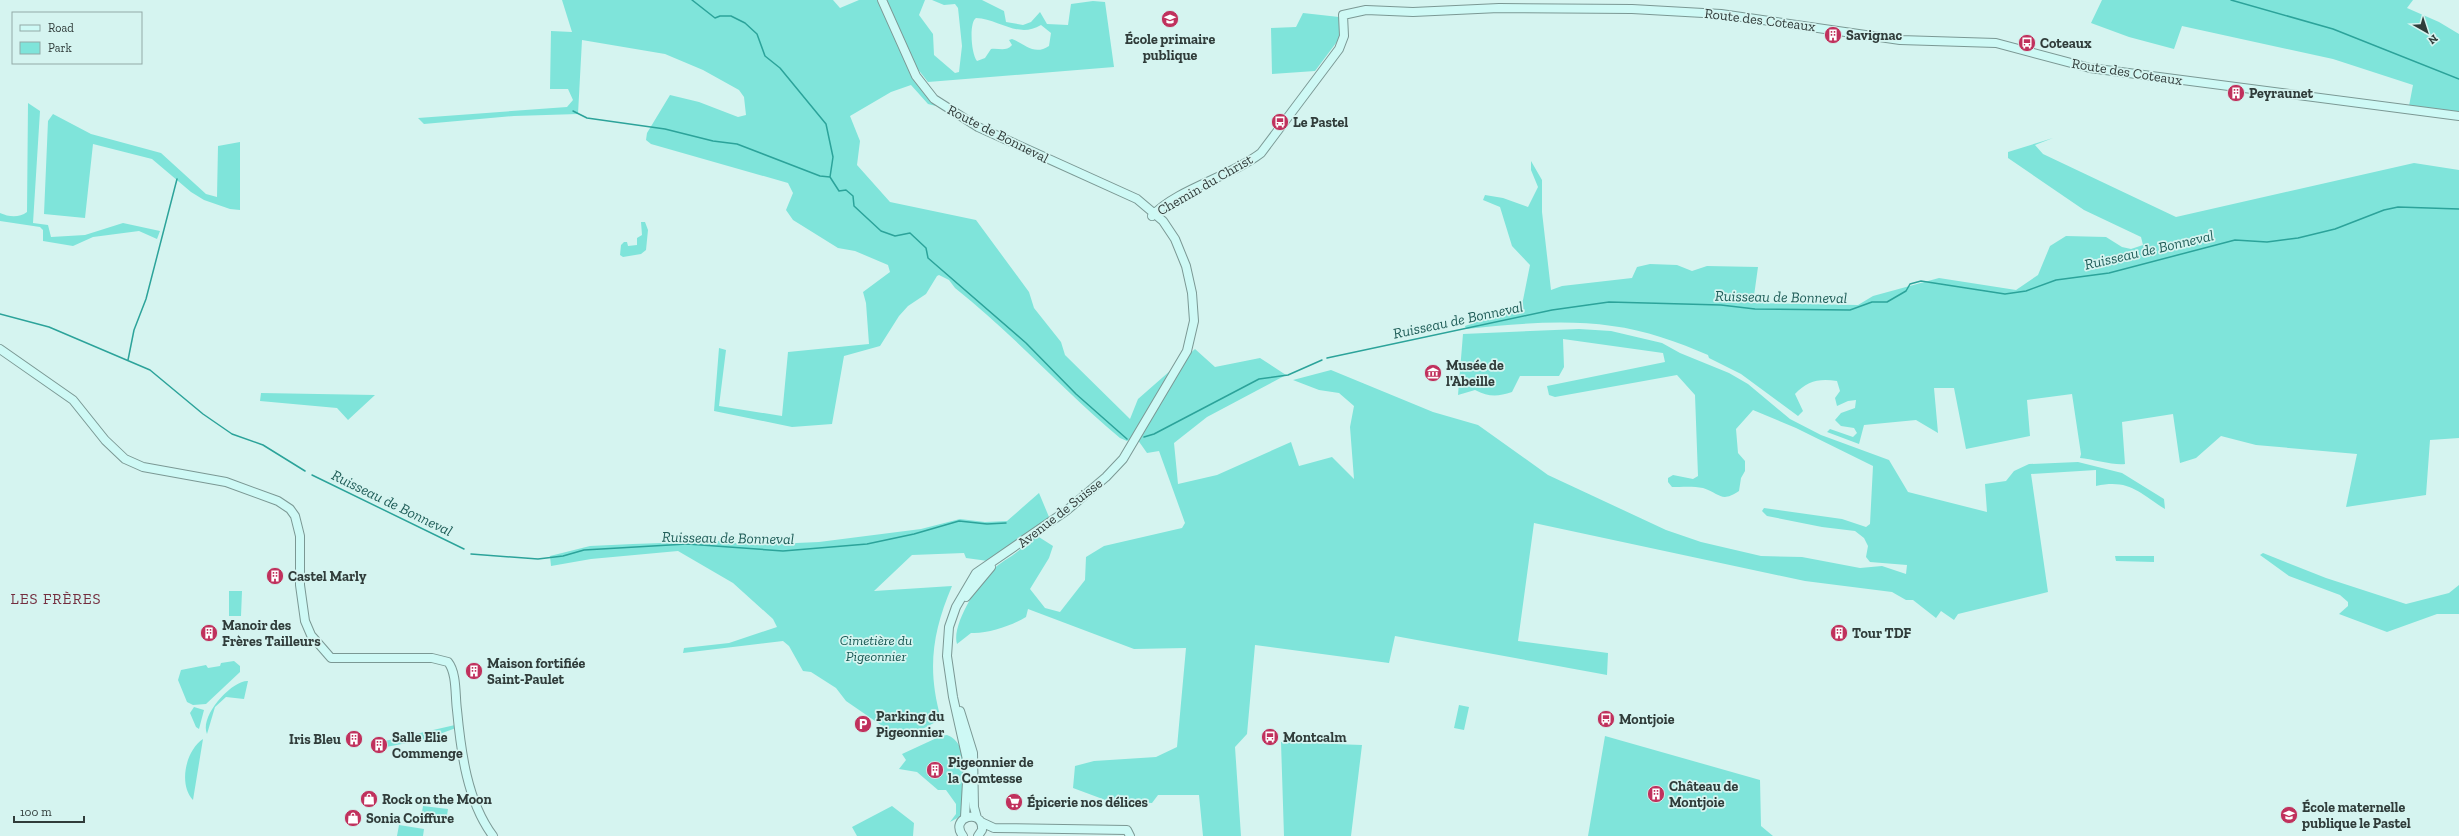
<svg xmlns="http://www.w3.org/2000/svg" width="2459" height="836" viewBox="0 0 2459 836" font-family="'Zilla Slab',serif">
	<style>
		.green { fill: #7fe4da; fill-rule: evenodd }
		.lines { fill: none; stroke-linecap: round; stroke-linejoin: round }
		.stream { stroke: #2ca39a; stroke-width: 1.5 }
		.secondary-casing { stroke: #7b9894; stroke-width: 10 }
		.secondary { stroke: #cef9f5; stroke-width: 8 }
		.labels { text-anchor: middle; dominant-baseline: central; stroke-width: 3.5; stroke-linejoin: round; paint-order: stroke }
		.street-label { font-size: 14px; fill: #303c3a; stroke: #d5f4f0 }
		.poi-label { font-size: 14px; font-weight: bold; fill: #303c3a; stroke: #d5f4f0; text-anchor: start }
		.park-label { font-size: 14px; font-style: italic; fill: #165651; stroke: #d5f4f0 }
		.water-label { font-size: 15px; font-style: italic; fill: #205e59; stroke: #d5f4f0 }
		.neighbourhood-label { font-size: 15px; letter-spacing: 1px; fill: #732d3e; stroke: #d5f4f0 }
	</style>
	<rect width="100%" height="100%" fill="#d5f4f0"/>
	<path class="green" d="M 562,0 L 833,0 L 840,8 L 859,0 L 877,0 L 915,82 L 936,106 L 928,104 L 911,85 L 891,92 L 850,116 L 860,141 L 857,165 L 890,202 L 976,220 L 1029,292 L 1034,308 L 1061,342 L 1065,355 L 1130,419 L 1138,399 L 1195,349 L 1215,367 L 1260,358 L 1286,375 L 1207,417 L 1174,443 L 1178,484 L 1217,475 L 1291,442 L 1299,466 L 1332,457 L 1354,479 L 1350,427 L 1354,406 L 1339,393 L 1319,390 L 1293,380 L 1331,370 L 1433,412 L 1478,425 L 1548,475 L 1666,530 L 1701,542 L 1761,556 L 1802,557 L 1860,568 L 1882,566 L 1906,574 L 1907,565 L 1870,562 L 1866,557 L 1868,546 L 1864,538 L 1855,531 L 1822,527 L 1767,516 L 1762,511 L 1764,508 L 1842,519 L 1866,527 L 1870,524 L 1873,466 L 1796,428 L 1753,410 L 1736,429 L 1738,453 L 1745,461 L 1745,471 L 1741,478 L 1739,491 C 1721,503 1721,494 1703,488 C 1694,486 1681,487 1672,487 L 1668,482 L 1668,478 L 1673,475 L 1693,479 L 1698,476 L 1695,395 L 1677,375 L 1555,397 L 1549,395 L 1547,386 L 1665,362 L 1663,353 L 1563,339 L 1564,367 L 1559,376 L 1520,376 L 1512,392 C 1497,397 1489,397 1475,390 L 1458,395 L 1463,334 L 1579,329 L 1611,331 L 1662,343 L 1680,353 L 1729,373 L 1748,384 L 1790,419 L 1821,435 L 1889,460 L 1908,492 L 1987,512 L 1985,484 L 2006,481 L 2014,471 L 2029,464 L 2078,462 L 2122,473 L 2164,499 L 2165,509 C 2138,492 2129,479 2096,486 L 2096,470 L 2031,474 L 2048,592 L 1958,614 L 1954,620 L 1941,611 L 1936,618 L 1913,600 L 1906,600 L 1892,592 L 1805,581 L 1534,523 L 1518,641 L 1608,653 L 1607,675 L 1395,636 L 1389,663 L 1255,645 L 1247,734 L 1235,747 L 1241,836 L 1203,836 L 1199,795 L 1158,795 L 1152,803 L 1108,801 L 1073,788 L 1075,766 L 1094,761 L 1156,757 L 1177,747 L 1186,648 L 1134,649 L 1028,609 L 1026,617 C 1011,626 988,634 971,633 L 957,644 C 951,625 979,582 992,570 C 1006,557 1027,551 1031,532 L 988,561 L 966,558 L 964,553 L 912,555 L 874,591 L 952,586 C 932,633 927,670 941,719 L 917,732 L 894,734 L 846,701 L 836,688 L 811,672 L 803,671 L 789,646 L 783,641 L 683,653 L 684,648 L 729,643 L 777,627 L 773,619 L 733,583 L 678,551 L 591,559 L 551,566 L 550,556 L 590,546 L 633,544 L 721,541 L 751,545 L 819,542 L 921,529 L 960,519 L 985,522 L 1007,521 L 1039,493 L 1049,517 L 1031,532 L 1053,546 L 1049,558 L 1030,589 L 1045,608 L 1060,612 L 1085,580 L 1086,557 L 1104,546 L 1182,528 L 1185,523 L 1159,451 L 1147,453 L 1135,436 L 1127,441 L 1120,438 C 1063,390 1013,334 955,288 L 949,280 L 939,275 L 937,276 L 926,294 L 908,306 L 899,316 L 880,346 L 844,356 L 832,424 L 792,427 L 714,411 L 719,348 L 726,350 L 719,406 L 782,416 L 788,352 L 869,344 L 866,303 L 863,292 L 890,272 L 888,265 L 855,251 L 838,248 L 793,220 L 786,210 L 793,193 L 788,183 L 651,144 L 646,140 L 647,133 L 670,95 L 699,102 L 738,117 L 746,115 L 744,97 L 739,90 L 703,70 L 665,54 L 582,40 L 578,114 L 514,116 L 424,124 L 418,118 L 567,107 L 573,100 L 568,89 L 550,89 L 551,31 L 572,32 Z
		M 887,0 L 925,0 L 919,15 L 933,34 L 934,55 L 955,73 L 959,72 L 962,46 L 958,8 L 955,4 L 944,5 L 932,0 L 982,0 L 1004,11 L 1006,22 L 1023,25 L 1031,22 L 1040,12 L 1047,24 L 1068,25 L 1071,4 L 1093,1 L 1105,2 L 1114,67 L 928,82 L 917,68 ZM 976,18 C 999,19 1018,39 1041,25 L 1051,33 L 1049,46 C 1034,56 1025,44 1012,39 L 1009,40 L 1012,45 C 1006,52 999,48 991,49 L 985,58 L 977,61 C 971,54 969,22 976,18 Z
		M 2102,0 L 2413,0 L 2407,8 L 2439,22 L 2459,34 L 2459,114 L 2409,106 L 2413,85 L 2333,59 L 2182,26 L 2174,49 L 2129,37 L 2091,23 Z
		M 1303,13 L 1339,17 L 1339,39 L 1315,71 L 1272,74 L 1271,28 L 1296,27 Z
		M 28,103 L 40,111 L 33,223 L 48,225 L 51,237 L 85,235 L 123,223 L 160,231 L 157,239 L 139,231 L 93,237 L 73,246 L 43,241 L 43,230 L 40,227 L 0,221 L 0,213 C 9,217 19,218 27,212 Z
		M 53,114 L 91,134 L 161,153 L 206,194 L 217,197 L 218,146 L 240,142 L 240,210 L 230,209 L 204,200 L 191,192 L 152,159 L 93,144 L 85,218 L 44,214 L 48,121 Z
		M 2053,138 L 2035,145 L 2043,154 L 2176,217 L 2414,163 L 2459,170 L 2459,438 L 2430,440 L 2426,495 L 2346,507 L 2357,454 L 2256,445 L 2221,436 L 2196,458 L 2180,463 L 2173,414 L 2122,422 L 2125,464 C 2116,466 2092,459 2080,458 L 2081,454 L 2072,394 L 2027,400 L 2030,436 L 1966,449 L 1954,388 L 1934,388 L 1938,433 L 1916,420 L 1864,425 L 1859,444 L 1827,432 L 1830,429 L 1853,437 L 1857,433 L 1854,428 L 1841,426 L 1835,420 L 1841,413 L 1855,408 L 1856,400 L 1848,401 L 1837,406 L 1835,398 L 1840,391 L 1837,381 C 1819,378 1807,381 1795,394 L 1803,411 L 1798,416 L 1741,374 L 1709,358 L 1708,355 C 1678,342 1645,330 1612,326 C 1565,319 1513,324 1466,329 L 1465,326 L 1512,309 L 1523,300 L 1530,265 L 1512,246 L 1500,207 L 1483,200 L 1485,195 L 1503,198 L 1528,207 L 1538,187 L 1531,170 L 1531,161 L 1542,180 L 1542,212 L 1551,290 L 1562,286 L 1632,278 L 1637,267 L 1650,264 L 1677,265 L 1692,271 L 1707,266 L 1758,267 L 1753,303 L 1858,305 L 1873,296 L 1939,278 L 2016,290 L 2038,275 L 2050,246 L 2066,236 L 2106,237 L 2122,247 L 2131,249 L 2143,245 L 2141,237 L 2084,210 L 2008,158 L 2008,152 Z
		M 641,222 L 645,222 L 648,230 L 646,250 L 641,254 L 623,257 L 620,255 L 621,245 L 624,242 L 627,242 L 628,246 L 637,245 L 637,238 L 642,235 Z
		M 261,393 L 375,395 L 348,420 L 337,408 L 260,401 Z
		M 2263,553 L 2326,578 L 2406,604 L 2449,593 L 2459,585 L 2459,614 L 2437,614 L 2387,632 L 2339,614 L 2348,606 L 2348,602 L 2340,595 L 2289,576 L 2260,555 Z
		M 2115,556 L 2154,556 L 2154,562 L 2116,561 Z
		M 229,591 L 242,591 L 241,616 L 229,616 Z
		M 234,661 L 240,666 L 240,672 L 206,704 L 193,705 L 187,702 L 178,680 L 181,670 L 206,665 L 208,668 L 220,666 L 221,663 Z
		M 248,681 L 244,699 L 226,697 L 215,707 L 207,734 C 199,716 232,680 248,681 Z
		M 1459,705 L 1469,707 L 1464,730 L 1454,728 Z
		M 194,707 L 204,710 L 199,729 L 196,727 L 190,713 Z
		M 455,725 L 456,728 L 423,740 L 386,747 L 385,741 Z
		M 947,735 C 973,744 963,794 961,816 L 950,822 L 956,814 L 956,804 L 946,790 L 938,790 L 917,772 L 899,769 L 906,760 L 902,754 L 941,736 Z
		M 1605,736 L 1760,780 L 1761,826 L 1773,836 L 1588,836 Z
		M 203,739 L 193,800 C 178,784 186,750 203,739 Z
		M 1281,742 L 1362,745 L 1351,836 L 1284,836 Z
		M 423,806 L 448,809 L 446,822 L 421,818 Z
		M 892,806 L 914,823 L 913,836 L 857,836 L 852,827 Z
		M 399,825 L 424,829 L 423,836 L 397,836 Z"/>
	<g class="lines">
		<path class="stream" d="M 692,0 L 715,18 L 720,16 L 731,16 L 745,23 L 757,34 L 765,56 L 780,68 L 826,124 L 833,157 L 830,177 L 839,191 L 846,190 L 853,196 L 854,206 L 881,231 L 895,236 L 910,233 L 926,248 L 928,258 L 1026,343 L 1076,394 L 1127,439
			M 2231,0 L 2333,29 L 2459,79
			M 573,111 L 587,118 L 665,129 L 713,141 L 737,144 L 820,176 L 830,177
			M 0,314 L 49,327 L 150,370 L 203,414 L 232,434 L 263,445 L 305,471
			M 1327,358 L 1552,310 L 1609,302 L 1721,305 L 1755,309 L 1850,310 L 1872,302 L 1887,302 L 1906,291 L 1910,284 L 1921,281 L 2005,294 L 2026,291 L 2056,280 L 2109,273 L 2235,240 L 2267,242 L 2298,238 L 2335,229 L 2384,210 L 2398,207 L 2459,209
			M 128,360 L 134,330 L 146,299 L 177,179
			M 1144,437 L 1154,434 L 1259,379 L 1288,375 L 1322,360
			M 312,475 L 464,549
			M 471,554 L 538,559 L 563,556 L 584,550 L 687,544 L 783,551 L 867,544 L 914,534 L 959,521 L 987,524 L 1006,523"/>
		<defs>
			<path id="secondary" d="M 882,0 L 916,76 L 934,99 L 978,127 L 1137,199 L 1163,221 L 1175,239 L 1186,266 L 1192,293 L 1194,321 L 1187,351 L 1123,459 L 1106,477 L 1066,511 L 976,573 L 956,607 L 949,627 L 947,656 L 953,697 L 968,764 L 965,817
				M 1152,216 C 1177,189 1230,177 1261,153 L 1339,49 L 1344,36 L 1343,15 L 1366,10 L 1413,12 L 1499,8 L 1632,9 L 1721,14 L 1900,40 L 1996,43 L 2090,68 L 2459,116
				M 0,349 L 73,400 L 105,440 L 125,459 L 143,467 L 226,482 L 278,501 L 290,509 L 295,516 L 300,536 L 300,585 L 305,621 L 311,635 L 331,658 L 432,658 L 448,662 C 457,673 455,696 457,710 C 461,752 467,801 493,836
				M 966,597 L 991,567
				M 960,711 L 973,753 L 974,807 L 977,818
				M 981,822 L 994,828 L 1127,830 L 1130,836
				M 963,836 C 948,817 984,807 982,830 L 978,836"/>
		</defs>
		<use href="#secondary" class="secondary-casing"/>
		<use href="#secondary" class="secondary"/>
	</g>
	<defs>
		<symbol id="school-disc" viewBox="-11 -11 22 22"><circle r="9.5" fill="#c0315d" stroke="#d5f4f0"/><path d="M0-5L7-2L0 1L-7-2ZM-4 1L0 2.5L4 1V4Q0 6-4 4Z" fill="#fff"/></symbol>
		<symbol id="building-disc" viewBox="-11 -11 22 22"><circle r="9.5" fill="#c0315d" stroke="#d5f4f0"/><path d="M-4-6H4V6H1V3H-1V6H-4ZM-2.5-4.3h1.7v1.8h-1.7ZM.8-4.3h1.7v1.8H.8ZM-2.5-1h1.7V.8h-1.7ZM.8-1h1.7V.8H.8Z" fill="#fff"/></symbol>
		<symbol id="bus-disc" viewBox="-11 -11 22 22"><circle r="9.5" fill="#c0315d" stroke="#d5f4f0"/><path d="M-5-6H5V4H4V6H2V4H-2V6H-4V4H-5ZM-3.5-4V0h7V-4ZM-3.5 1.2v1.5H-2V1.2ZM2 1.2v1.5H3.5V1.2Z" fill="#fff"/></symbol>
		<symbol id="museum-disc" viewBox="-11 -11 22 22"><circle r="9.5" fill="#c0315d" stroke="#d5f4f0"/><path d="M0-6L6-3V-2H-6V-3ZM-5-1h2V3h-2ZM-1-1h2V3h-2ZM3-1h2V3H3ZM-6 4H6V6H-6Z" fill="#fff"/></symbol>
		<symbol id="parking-disc" viewBox="-11 -11 22 22"><circle r="9.5" fill="#c0315d" stroke="#d5f4f0"/><path d="M-3.5-5.5H1a3.5 3.5 0 0 1 0 7H-1V5.5H-3.5ZM-1-3.4V-.6H.8a1.4 1.4 0 0 0 0-2.8Z" fill="#fff"/></symbol>
		<symbol id="shop-disc" viewBox="-11 -11 22 22"><circle r="9.5" fill="#c0315d" stroke="#d5f4f0"/><path d="M-5-2.5h2.3a2.7 3.5 0 0 1 5.4 0H5L5.5 6h-11ZM-1.5-2.5h3a1.5 2.3 0 0 0-3 0Z" fill="#fff"/></symbol>
		<symbol id="supermarket-disc" viewBox="-11 -11 22 22"><circle r="9.5" fill="#c0315d" stroke="#d5f4f0"/><path d="M-6-5.5h2.5l.6 2H6L4.5 2H-2.5L-4.4-4H-6ZM-1.5 3.2a1.3 1.3 0 1 0 .1 0ZM3 3.2a1.3 1.3 0 1 0 .1 0Z" fill="#fff"/></symbol>
	</defs>
	<g fill-rule="evenodd">
		<use href="#school-disc" x="1160" y="9" width="20" height="20"/>
		<use href="#building-disc" x="1823" y="25" width="20" height="20"/>
		<use href="#bus-disc" x="2017" y="33" width="20" height="20"/>
		<use href="#building-disc" x="2226" y="83" width="20" height="20"/>
		<use href="#bus-disc" x="1270" y="112" width="20" height="20"/>
		<use href="#museum-disc" x="1423" y="363" width="20" height="20"/>
		<use href="#building-disc" x="265" y="566" width="20" height="20"/>
		<use href="#building-disc" x="199" y="623" width="20" height="20"/>
		<use href="#building-disc" x="1829" y="623" width="20" height="20"/>
		<use href="#building-disc" x="464" y="661" width="20" height="20"/>
		<use href="#bus-disc" x="1596" y="709" width="20" height="20"/>
		<use href="#parking-disc" x="853" y="714" width="20" height="20"/>
		<use href="#bus-disc" x="1260" y="727" width="20" height="20"/>
		<use href="#building-disc" x="344" y="729" width="20" height="20"/>
		<use href="#building-disc" x="369" y="735" width="20" height="20"/>
		<use href="#building-disc" x="925" y="760" width="20" height="20"/>
		<use href="#building-disc" x="1646" y="784" width="20" height="20"/>
		<use href="#shop-disc" x="359" y="789" width="20" height="20"/>
		<use href="#supermarket-disc" x="1004" y="792" width="20" height="20"/>
		<use href="#school-disc" x="2279" y="805" width="20" height="20"/>
		<use href="#shop-disc" x="343" y="808" width="20" height="20"/>
	</g>
	<g class="labels">
		<g class="street-label">
			<text transform="translate(1760 20) rotate(7)">Route des Coteaux</text>
			<text transform="translate(2127 72) rotate(9)">Route des Coteaux</text>
			<text transform="translate(998 134) rotate(27)">Route de Bonneval</text>
			<text transform="translate(1205 185) rotate(-30)">Chemin du Christ</text>
			<text transform="translate(1060 513) rotate(-38)">Avenue de Suisse</text>
		</g>
		<g class="poi-label">
			<text x="1846" y="35">Savignac</text>
			<text x="1170" y="39" text-anchor="middle">École primaire<tspan x="1170" dy="16">publique</tspan></text>
			<text x="2040" y="43">Coteaux</text>
			<text x="2249" y="93">Peyraunet</text>
			<text x="1293" y="122">Le Pastel</text>
			<text x="1446" y="365">Musée de<tspan x="1446" dy="16">l'Abeille</tspan></text>
			<text x="288" y="576">Castel Marly</text>
			<text x="222" y="625">Manoir des<tspan x="222" dy="16">Frères Tailleurs</tspan></text>
			<text x="1852" y="633">Tour TDF</text>
			<text x="487" y="663">Maison fortifiée<tspan x="487" dy="16">Saint-Paulet</tspan></text>
			<text x="876" y="716">Parking du<tspan x="876" dy="16">Pigeonnier</tspan></text>
			<text x="1619" y="719">Montjoie</text>
			<text x="392" y="737">Salle Elie<tspan x="392" dy="16">Commenge</tspan></text>
			<text x="1283" y="737">Montcalm</text>
			<text x="341" y="739" text-anchor="end">Iris Bleu</text>
			<text x="948" y="762">Pigeonnier de<tspan x="948" dy="16">la Comtesse</tspan></text>
			<text x="1669" y="786">Château de<tspan x="1669" dy="16">Montjoie</tspan></text>
			<text x="382" y="799">Rock on the Moon</text>
			<text x="1027" y="802">Épicerie nos délices</text>
			<text x="2302" y="807">École maternelle<tspan x="2302" dy="16">publique le Pastel</tspan></text>
			<text x="366" y="818">Sonia Coiffure</text>
		</g>
		<g class="park-label">
			<text x="876" y="640">Cimetière du<tspan x="876" dy="16">Pigeonnier</tspan></text>
		</g>
		<g class="water-label">
			<text transform="translate(2149 250) rotate(-13)">Ruisseau de Bonneval</text>
			<text transform="translate(1781 297) rotate(1)">Ruisseau de Bonneval</text>
			<text transform="translate(1458 320) rotate(-12)">Ruisseau de Bonneval</text>
			<text transform="translate(392 503) rotate(26)">Ruisseau de Bonneval</text>
			<text transform="translate(728 538) rotate(1)">Ruisseau de Bonneval</text>
		</g>
		<g class="neighbourhood-label">
			<text x="56" y="599">LES FRÈRES</text>
		</g>
	</g>
	<rect x="12" y="12" width="130" height="52" fill="#d5f4f0" stroke="#93aaa7"/>
	<rect x="20" y="25" width="20" height="6" fill="#cef9f5" stroke="#93aaa7"/>
	<text x="48" y="32" font-size="12" fill="#303c3a">Road</text>
	<rect x="20" y="42" width="20" height="12" fill="#7fe4da" stroke="#93aaa7"/>
	<text x="48" y="52" font-size="12" fill="#303c3a">Park</text>
	<g transform="translate(2427 32) rotate(141)" stroke="#d5f4f0" stroke-width="3" paint-order="stroke">
	<path d="M0-3L7 15L0 10L-7 15Z" fill="#303c3a"/>
	<text y="-6" font-size="11" font-weight="bold" text-anchor="middle" fill="#303c3a">N</text>
	</g>
	<path d="M14 816v6h70v-6" fill="none" stroke="#303c3a" stroke-width="2"/>
	<text x="20" y="816" font-size="12" fill="#303c3a" stroke="#d5f4f0" stroke-width="3" paint-order="stroke">100 m</text>
</svg>
